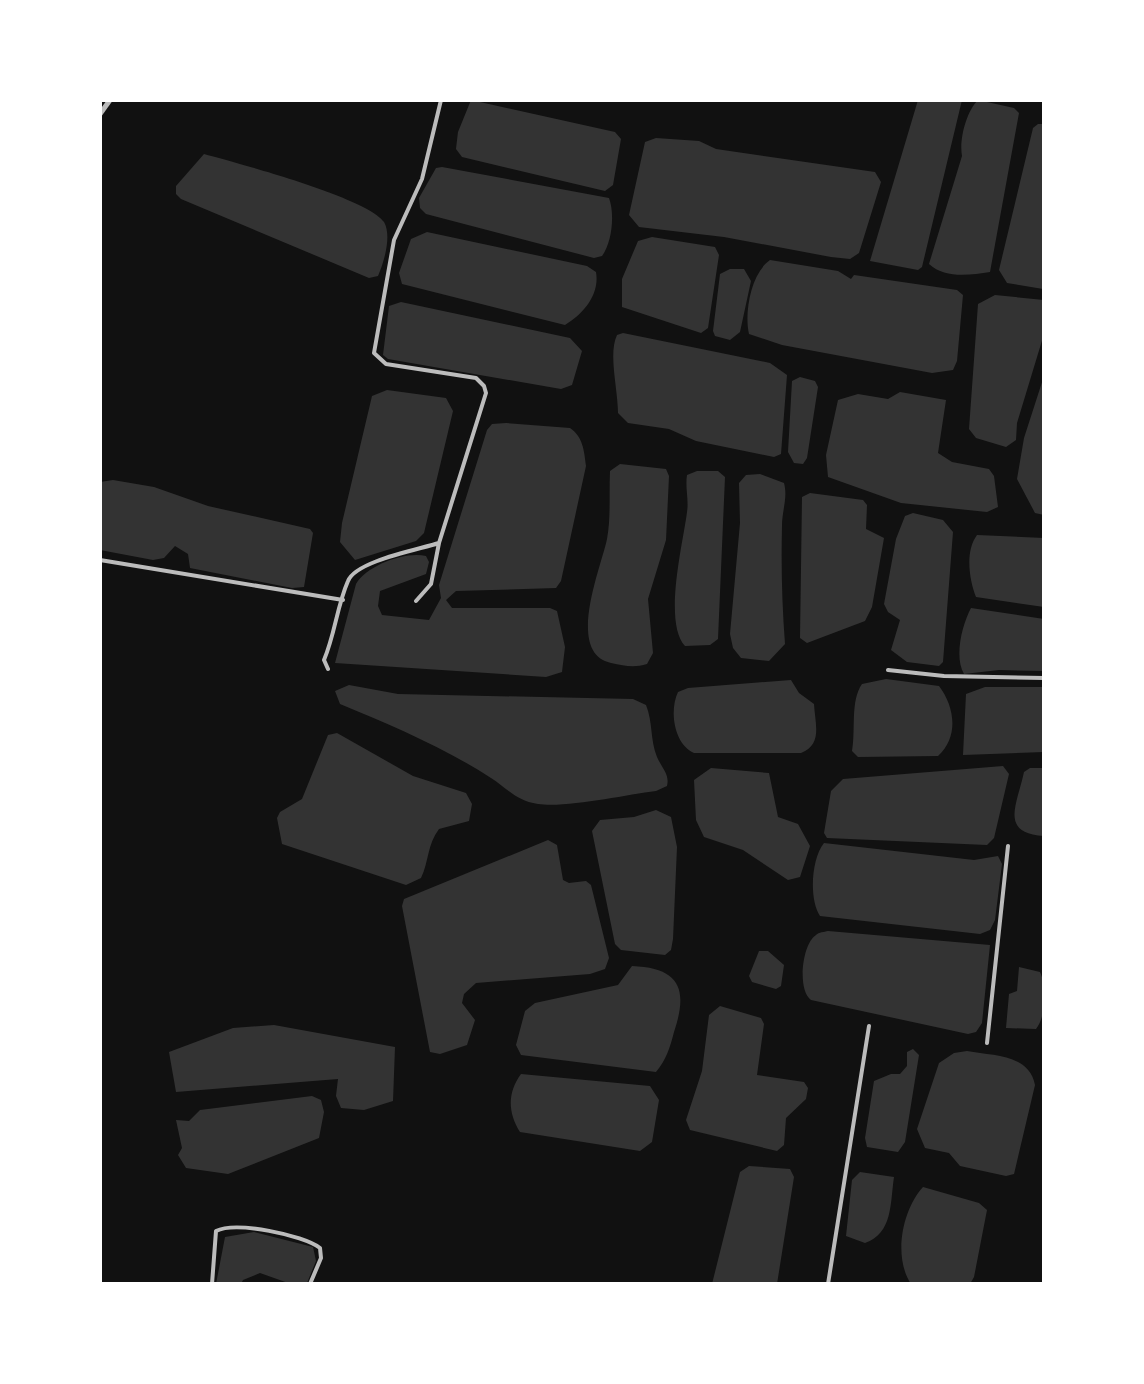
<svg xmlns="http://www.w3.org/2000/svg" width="1144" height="1384" viewBox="0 0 1144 1384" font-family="Lato,sans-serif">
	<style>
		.water { fill: #333 }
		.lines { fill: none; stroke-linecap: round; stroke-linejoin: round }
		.minor { stroke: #bcbcbc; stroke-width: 4 }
		.tertiary { stroke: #bcbcbc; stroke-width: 5 }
	</style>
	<rect width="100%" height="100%" fill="#111"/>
	<path class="water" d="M 471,100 L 615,132 L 621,139 L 613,185 L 605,191 L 462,157 L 456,149 L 458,132 Z
		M 918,100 L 962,100 L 922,267 L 918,270 L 870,261 Z
		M 978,100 L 1014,108 L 1019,113 L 990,272 C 970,275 945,279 929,264 L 962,156 C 959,140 966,112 978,100 Z
		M 1038,124 L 1044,124 L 1043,289 L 1007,283 L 999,270 L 1033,128 Z
		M 656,138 L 699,141 L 716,149 L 875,172 L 881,182 L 859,253 L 850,259 L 831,257 L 724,237 L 639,227 L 629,215 L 645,142 Z
		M 204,154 C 237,163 368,198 384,222 C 392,236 384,262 378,276 L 369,278 L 181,199 L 176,194 L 176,186 Z
		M 442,167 L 609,198 C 615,214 612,243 602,256 L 594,258 L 426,214 L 420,208 L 419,198 L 436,168 Z
		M 427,232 L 587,266 L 596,272 C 600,295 583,314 565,325 L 402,284 L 399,273 L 411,239 Z
		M 652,237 L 715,247 L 719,255 L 708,328 L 701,333 L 622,307 L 622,279 L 638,241 Z
		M 770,260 L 838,271 L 851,279 L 854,275 L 957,290 L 963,295 L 957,361 L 953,370 L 932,373 L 782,345 L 749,334 C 744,313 751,273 770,260 Z
		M 730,269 L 744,269 L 751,281 L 740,332 L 730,340 L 715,336 L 713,331 L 720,274 Z
		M 995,295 L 1044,300 L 1044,334 L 1017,423 L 1016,440 L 1006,447 L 976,438 L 969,429 L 978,304 Z
		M 401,302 L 570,338 L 582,351 L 572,385 L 561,389 L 388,359 L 383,355 L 389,306 Z
		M 623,333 L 770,363 L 787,375 L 781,454 L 774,457 L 696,441 L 669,429 L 628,423 L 618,413 C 618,389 608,354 617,335 Z
		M 1044,376 L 1044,515 L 1035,513 L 1017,479 L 1024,438 Z
		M 800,377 L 815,381 L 818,387 L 807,458 L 803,464 L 794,463 L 788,452 L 792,381 Z
		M 387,390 L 446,398 L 453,411 L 424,533 L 416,541 L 355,560 L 340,542 L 342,523 L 372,396 Z
		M 900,392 L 946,400 L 938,453 L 952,462 L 989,469 L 994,476 L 998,507 L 987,512 L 901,503 L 828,477 L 826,455 L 838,400 L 858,394 L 888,399 Z
		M 506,423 L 570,428 C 583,437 584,450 586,466 L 561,581 L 556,588 L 456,591 L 446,600 L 452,608 L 550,608 L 557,611 L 565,647 L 562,672 L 546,677 L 335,663 L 356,584 C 367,565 406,551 426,556 L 429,562 L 426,574 L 380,591 L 378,606 L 382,615 L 429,620 L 441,598 L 439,585 L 487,430 L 492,424 Z
		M 620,464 L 666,469 L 669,476 L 666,540 L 648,599 L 653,653 L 647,664 C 634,668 625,666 611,663 C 565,653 601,568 607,539 C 611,518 609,493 610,471 Z
		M 697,471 L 718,471 L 725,477 L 718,639 L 710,645 L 685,646 C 663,622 683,544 687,512 C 689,500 685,488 687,475 Z
		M 760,474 L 784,483 C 788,498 782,510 782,526 C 781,566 782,604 785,644 L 769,661 L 741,658 L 733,648 L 730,634 L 740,523 L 739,483 L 746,475 Z
		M 113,480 L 154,487 L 208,506 L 310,529 L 313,533 L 304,587 L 292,588 L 190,568 L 188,554 L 175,546 L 164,558 L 153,560 L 100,550 L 100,482 Z
		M 810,493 L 863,500 L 867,505 L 866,529 L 884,538 L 872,607 L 865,621 L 807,643 L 800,638 L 802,497 Z
		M 913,513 L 943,520 L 953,532 L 943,662 L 939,666 L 907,662 L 891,650 L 900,620 L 888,612 L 884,604 L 896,539 L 905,516 Z
		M 977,535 L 1044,538 L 1044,607 L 976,597 C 969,579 965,551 977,535 Z
		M 971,608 L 1044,619 L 1044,671 L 999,670 L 964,674 C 954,657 962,625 971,608 Z
		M 886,679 L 939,686 C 955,707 959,737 938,756 L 858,757 L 852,751 C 856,730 850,701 862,684 Z
		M 791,680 L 799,693 L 814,704 C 815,724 823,744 801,753 L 694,753 C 674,744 669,711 678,692 L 688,688 Z
		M 349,685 L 398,694 L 633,699 L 646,705 C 653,722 650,740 657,757 C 661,767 670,774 667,786 L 656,791 C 624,795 567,808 538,804 C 516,801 508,789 491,778 C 445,748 391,725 340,704 L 335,691 Z
		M 985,687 L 1044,687 L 1044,752 L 963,755 L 966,694 Z
		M 337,733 L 413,776 L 466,793 L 472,804 L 469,821 L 439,829 C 427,845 429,861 421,878 L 406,885 L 282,844 L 277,818 L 280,812 L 302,799 L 328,735 Z
		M 1003,766 L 1009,774 L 994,838 L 987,845 L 827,838 L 824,833 L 831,791 L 843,779 Z
		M 711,768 L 769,773 L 778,817 L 798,824 L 810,846 L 800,877 L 788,880 L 743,850 L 704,837 L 696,820 L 694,780 Z
		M 1030,768 L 1044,768 L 1044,836 C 999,833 1017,805 1024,772 Z
		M 656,810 L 671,817 L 677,847 L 673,939 L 671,950 L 665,955 L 621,950 L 615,944 L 592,831 L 600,820 L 634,817 Z
		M 548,840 L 557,845 L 563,880 L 569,883 L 586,881 L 591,885 L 609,958 L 605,969 L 590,974 L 476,983 L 464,994 L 462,1003 L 475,1020 L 467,1045 L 440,1054 L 430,1052 L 402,906 L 404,899 Z
		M 824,843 L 974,860 L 998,856 L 1002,864 L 995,920 L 990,930 L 980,934 L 820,916 C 809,900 811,859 824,843 Z
		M 828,931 L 990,945 L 982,1023 L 976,1032 L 968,1034 L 811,1000 C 797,990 802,944 816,935 C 819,932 824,932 828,931 Z
		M 759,951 L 768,951 L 784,965 L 781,986 L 776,989 L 752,982 L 749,976 Z
		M 632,966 C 681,968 688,990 674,1032 C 670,1048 666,1060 656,1072 L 521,1055 L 516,1045 L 525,1011 L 535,1003 L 618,985 Z
		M 1019,967 L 1040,972 C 1047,986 1046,1017 1036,1029 L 1006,1028 L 1009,994 L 1017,991 Z
		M 720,1006 L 761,1018 L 764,1024 L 757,1075 L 804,1082 L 808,1088 L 806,1099 L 786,1118 L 784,1145 L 777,1151 L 690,1130 L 686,1120 L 702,1071 L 709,1015 Z
		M 274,1025 L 395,1047 L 393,1101 L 364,1110 L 341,1108 L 336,1096 L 338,1079 L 176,1092 L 169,1052 L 233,1028 Z
		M 913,1049 L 919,1055 L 905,1142 L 898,1152 L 867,1147 L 865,1138 L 874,1081 L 891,1074 L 900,1074 L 907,1066 L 907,1052 Z
		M 967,1051 C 994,1056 1029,1054 1035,1085 L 1014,1174 L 1006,1176 L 960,1166 L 949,1153 L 925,1148 L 917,1129 L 939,1063 L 954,1053 Z
		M 521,1074 L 650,1086 L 659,1100 L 652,1142 L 640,1151 L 520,1132 C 508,1113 507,1093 521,1074 Z
		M 312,1096 L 321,1100 L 324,1112 L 319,1138 L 228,1174 L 186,1168 L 178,1155 L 182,1148 L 176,1120 L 189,1121 L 200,1110 Z
		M 749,1166 L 790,1169 L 794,1177 L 777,1284 L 712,1284 L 740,1172 Z
		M 860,1172 L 894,1177 C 890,1204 893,1233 865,1243 L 846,1236 L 852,1180 Z
		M 923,1187 L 979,1203 L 987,1210 L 974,1277 L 970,1284 L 911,1284 C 893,1257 902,1210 923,1187 Z
		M 254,1232 L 313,1247 L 316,1261 L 307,1283 L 291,1284 L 260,1273 L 243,1280 L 241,1284 L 216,1284 L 225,1237 Z"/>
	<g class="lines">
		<path class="minor" d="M 100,560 L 343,600
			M 416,601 L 431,584 L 439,543 L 486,393 L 484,386 L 476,378 L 386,364 L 374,353 L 394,240 L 422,179 L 441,100
			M 328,669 L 324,660 C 335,634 337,606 348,581 C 356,561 417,550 439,543
			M 888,670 L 944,676 L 1044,678
			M 987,1043 L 1008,846
			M 212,1284 L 216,1231 C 236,1221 303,1235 320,1248 L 321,1258 L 310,1284
			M 828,1284 L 869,1026"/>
		<path class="tertiary" d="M 100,114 L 110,100"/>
	</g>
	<rect width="1144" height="1384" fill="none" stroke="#ffffff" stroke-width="204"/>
</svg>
